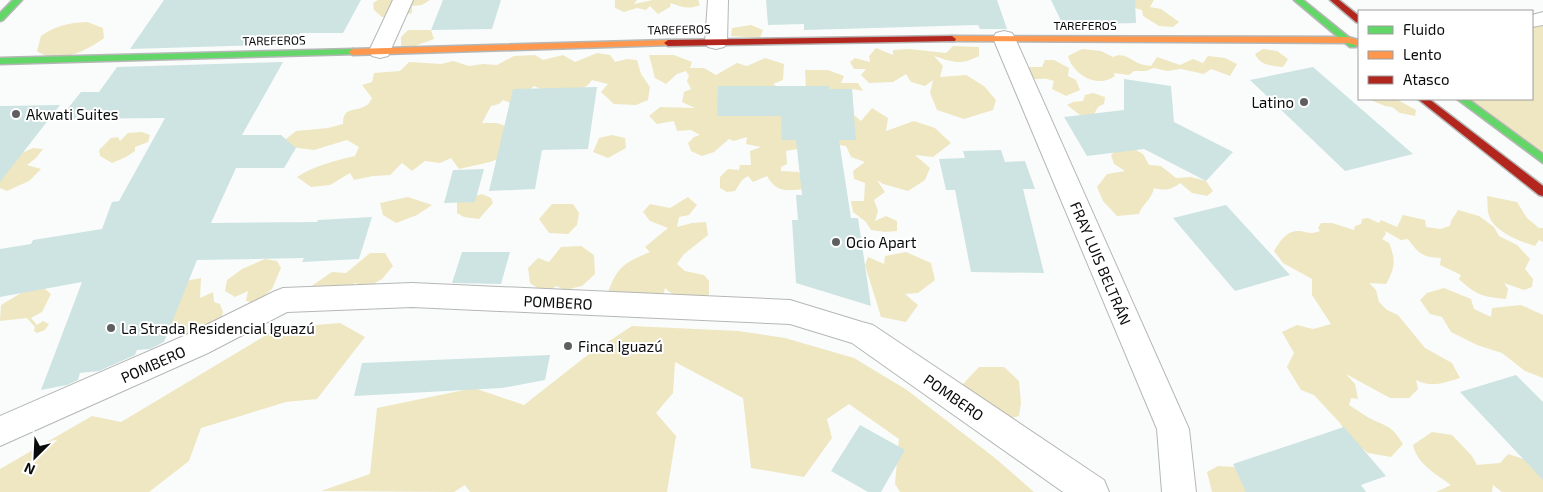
<svg xmlns="http://www.w3.org/2000/svg" width="1543" height="492" viewBox="0 0 1543 492" font-family="'Exo 2',sans-serif">
	<style>
		.green { fill: #eee7c1 }
		.building { fill: #cde4e2 }
		.lines { fill: none; stroke-linecap: round; stroke-linejoin: round }
		.street-casing { stroke: #b5b7b6; stroke-width: 2 }
		.fast-casing { stroke: #b5b7b6; stroke-width: 3 }
		.slow-casing { stroke: #b5b7b6; stroke-width: 3 }
		.jam-casing { stroke: #b5b7b6; stroke-width: 3 }
		.street { fill: #fefffe; fill-rule: evenodd }
		.fast { fill: #63d668; fill-rule: evenodd }
		.slow { fill: #ff974d; fill-rule: evenodd }
		.jam { fill: #b3261e; fill-rule: evenodd }
		.poi-dot { fill: #5e605f; stroke: #fff; stroke-width: 2 }
		.labels { text-anchor: middle; dominant-baseline: central; stroke-width: 4; stroke-linejoin: round; paint-order: stroke }
		.far-street-label { font-size: 12px; fill: #0a0c0b; stroke: #fff }
		.poi-label { font-size: 15px; fill: #0a0c0b; stroke: #fff; text-anchor: start }
		.street-label { font-size: 15px; fill: #0a0c0b; stroke: #fff }
	</style>
	<rect width="100%" height="100%" fill="#fafcfb"/>
	<path class="green" d="M 378,0 L 430,0 L 422,5 L 412,6 L 412,13 L 402,16 L 382,17 L 374,10 L 373,3 Z
		M 615,0 L 637,0 L 634,4 L 653,0 L 698,0 L 700,5 C 689,10 681,7 671,3 L 670,7 L 658,14 L 650,6 L 646,10 L 637,8 L 624,12 L 615,8 Z
		M 1124,0 L 1154,0 L 1150,7 L 1161,9 L 1179,22 L 1173,27 L 1159,26 L 1143,16 L 1142,10 L 1130,7 Z
		M 1543,21 L 1543,159 L 1462,99 L 1532,99 L 1532,23 Z
		M 87,22 L 103,28 L 104,38 C 87,51 57,66 37,51 L 41,36 C 57,25 69,23 87,22 Z
		M 751,25 L 763,30 L 760,38 L 731,36 L 732,28 Z
		M 408,30 L 431,30 L 434,39 L 415,46 L 401,46 L 401,37 Z
		M 953,46 L 979,47 L 979,56 C 960,66 953,62 934,56 L 943,66 L 940,77 L 966,75 L 984,86 L 996,100 L 993,110 L 964,119 L 937,110 L 930,93 L 933,80 L 925,86 L 911,82 L 906,74 L 893,82 L 869,83 L 861,75 L 866,69 L 854,69 L 850,62 L 855,58 L 870,62 L 869,56 L 876,48 L 893,55 L 893,50 L 909,49 L 946,53 Z
		M 1082,49 L 1101,51 L 1113,57 C 1123,52 1130,59 1138,63 C 1142,65 1147,65 1151,66 L 1157,57 L 1180,65 L 1193,59 L 1203,63 L 1208,56 L 1225,58 L 1237,64 L 1230,76 L 1211,69 L 1204,74 L 1181,69 L 1167,71 L 1154,68 L 1146,71 L 1134,71 L 1129,75 L 1114,73 L 1115,76 C 1098,89 1073,75 1068,56 Z
		M 1263,49 L 1277,51 L 1288,59 L 1283,67 C 1271,66 1260,65 1255,54 Z
		M 597,53 L 610,55 L 615,62 L 627,59 L 637,60 L 641,74 L 650,87 L 648,100 L 636,105 L 614,104 L 601,92 L 608,84 L 592,80 C 579,99 552,95 534,86 L 522,96 L 510,103 L 503,100 L 499,104 L 491,106 L 482,123 L 497,123 L 508,127 L 511,154 L 490,162 L 459,169 L 451,158 L 440,163 L 425,161 L 412,171 L 402,163 L 390,175 L 373,176 L 354,180 L 350,173 L 330,185 L 311,187 L 297,177 C 316,165 334,161 355,156 L 359,147 L 347,140 L 314,150 L 290,147 L 286,139 L 296,131 L 328,128 L 343,124 C 343,105 356,113 367,105 C 369,104 370,101 372,98 L 362,85 L 372,82 L 374,73 L 400,71 L 409,62 L 441,64 L 453,61 L 469,66 L 483,64 L 497,65 L 514,56 L 535,55 L 543,60 L 563,55 L 575,62 Z
		M 649,55 L 674,55 L 692,62 L 690,68 L 704,68 L 716,75 L 737,63 L 747,66 L 765,58 L 784,64 L 783,80 L 773,84 L 781,89 L 806,89 L 805,70 L 828,70 L 844,76 L 841,83 L 858,83 L 863,91 L 852,89 L 854,115 L 861,121 L 872,108 L 888,118 L 886,131 L 914,121 L 935,128 L 951,143 L 933,157 L 915,155 L 930,168 L 925,180 L 908,191 L 883,184 L 877,180 L 885,192 L 874,200 L 878,211 L 875,221 L 886,216 L 897,221 L 897,231 L 885,232 L 871,230 L 866,222 L 853,212 L 851,201 L 864,201 L 865,183 L 854,179 L 853,171 L 865,162 L 851,157 L 846,146 L 831,144 L 805,162 L 797,149 L 786,151 L 787,164 L 781,167 L 781,171 L 799,172 L 806,189 C 788,190 777,194 767,176 L 753,182 L 748,176 L 742,180 L 735,191 L 727,192 L 720,188 L 720,177 L 728,169 L 739,170 L 740,165 L 751,165 L 750,151 L 761,147 L 746,144 L 747,137 L 734,141 L 729,139 L 714,152 L 702,156 L 691,151 L 688,143 L 694,137 L 700,135 L 691,130 L 677,131 L 674,121 L 657,124 L 649,116 L 660,107 L 695,108 L 682,102 L 684,92 L 691,89 L 687,81 L 689,76 L 686,71 L 677,74 L 666,84 L 655,78 Z
		M 1045,60 L 1054,60 L 1069,68 L 1068,76 L 1076,80 L 1080,90 L 1066,96 L 1052,89 L 1054,81 C 1041,76 1039,81 1028,78 L 1025,67 L 1042,67 Z
		M 1093,93 L 1105,97 L 1104,104 L 1098,107 L 1093,116 L 1080,115 L 1067,105 L 1073,102 L 1083,101 L 1085,95 Z
		M 1368,99 L 1396,99 L 1416,110 L 1415,116 L 1400,113 L 1392,107 L 1385,106 Z
		M 142,132 L 150,135 L 148,142 L 135,147 L 135,151 L 126,157 L 112,163 L 100,156 L 99,150 L 111,138 L 118,137 L 120,141 L 128,133 Z
		M 612,135 L 625,138 L 626,148 L 608,158 L 593,152 L 599,138 Z
		M 1125,144 L 1143,154 L 1149,165 L 1161,166 L 1176,178 L 1191,177 L 1206,181 L 1213,191 L 1207,196 L 1192,193 L 1180,183 C 1172,190 1164,191 1154,188 C 1152,199 1143,203 1139,214 L 1117,216 L 1103,201 L 1097,187 L 1107,174 L 1125,171 L 1114,164 L 1111,155 Z
		M 33,148 L 43,149 L 36,158 L 27,165 L 41,169 L 29,181 L 7,191 L 0,188 L 0,170 L 11,158 Z
		M 482,194 L 491,198 L 493,203 L 479,219 L 464,217 L 457,213 L 457,201 Z
		M 1487,196 L 1517,202 L 1527,218 L 1539,228 L 1543,228 L 1543,242 L 1539,240 L 1535,246 C 1521,242 1495,232 1489,216 C 1487,210 1488,202 1487,196 Z
		M 408,197 L 432,205 L 417,215 L 396,223 L 383,215 L 380,203 Z
		M 688,197 L 697,205 L 689,215 L 679,217 L 677,227 L 692,223 L 706,222 L 708,235 L 683,255 L 677,264 L 685,271 L 704,275 L 709,281 L 709,295 C 689,299 681,302 665,288 L 663,296 L 608,293 C 616,268 625,262 650,252 L 645,247 L 668,228 L 650,221 L 643,212 L 650,204 L 670,208 Z
		M 552,204 L 573,204 L 579,213 L 577,225 L 568,234 L 549,233 L 539,219 Z
		M 1458,210 L 1479,216 L 1494,227 L 1499,236 L 1517,245 L 1530,259 L 1525,269 L 1533,279 L 1532,287 L 1524,290 L 1504,283 L 1508,289 L 1506,299 C 1484,297 1475,295 1459,279 L 1461,275 L 1440,265 L 1441,258 C 1422,257 1419,254 1408,239 L 1401,240 L 1385,231 L 1386,234 L 1382,239 L 1389,243 C 1396,259 1395,269 1386,284 L 1369,283 L 1376,290 L 1379,302 L 1387,310 L 1398,315 L 1425,348 L 1452,363 L 1460,378 C 1443,383 1432,388 1416,380 L 1418,389 L 1409,398 L 1390,398 L 1346,374 L 1355,384 L 1358,399 L 1351,398 L 1349,405 C 1356,409 1362,414 1369,418 C 1388,427 1391,425 1403,444 L 1391,457 L 1368,453 L 1351,440 L 1340,423 L 1314,395 L 1301,390 L 1287,367 L 1294,353 L 1282,332 L 1297,325 L 1313,329 L 1331,324 L 1312,295 L 1312,279 L 1283,263 L 1274,251 C 1280,241 1287,230 1299,231 C 1309,232 1309,235 1320,231 L 1318,228 L 1321,223 L 1332,223 L 1354,230 L 1355,226 L 1361,224 L 1362,219 L 1368,218 L 1379,223 L 1381,220 L 1397,227 L 1403,215 L 1425,220 L 1426,227 L 1440,229 L 1450,226 L 1451,221 Z
		M 581,246 L 594,255 L 595,274 L 582,286 L 565,290 L 556,286 L 546,294 L 530,283 L 528,268 L 538,258 L 549,262 L 561,247 Z
		M 906,252 L 931,263 L 935,280 L 918,293 L 905,294 L 918,305 L 906,322 L 881,317 L 865,265 L 868,257 L 884,264 L 885,256 Z
		M 370,253 L 385,253 L 393,266 L 382,279 L 368,287 L 355,283 L 349,288 L 307,289 L 332,272 L 346,273 Z
		M 265,259 L 277,261 L 281,268 L 272,289 L 255,303 L 246,301 L 248,291 L 235,297 L 225,291 L 227,280 L 242,269 Z
		M 201,278 L 200,298 L 213,292 L 214,302 L 220,304 L 223,312 L 220,322 L 167,354 L 182,336 L 164,321 L 185,281 Z
		M 1444,288 L 1471,299 L 1474,309 L 1491,317 L 1492,308 L 1521,305 L 1543,315 L 1543,378 L 1525,371 L 1502,353 L 1477,345 L 1451,332 L 1442,317 L 1430,314 L 1420,300 L 1427,293 Z
		M 45,289 L 51,294 L 42,312 L 31,318 L 37,325 L 43,321 L 49,324 L 45,330 L 37,333 L 34,331 L 35,327 L 27,318 L 0,321 L 1,305 L 26,290 Z
		M 340,323 L 365,337 L 317,399 L 286,402 L 201,428 L 189,461 L 149,492 L 0,492 L 0,469 L 92,416 L 121,422 L 278,328 Z
		M 632,326 L 738,331 L 785,338 L 854,358 L 907,390 L 995,458 L 1034,492 L 900,492 L 895,484 L 899,439 L 849,404 L 827,419 L 832,438 L 804,477 L 751,468 L 743,398 L 675,362 L 673,393 L 656,413 L 676,436 L 667,492 L 470,492 L 465,485 L 454,492 L 321,491 L 370,474 L 377,408 L 474,388 L 524,405 L 585,357 Z
		M 979,367 L 1004,367 L 1019,381 L 1021,403 L 1019,416 L 999,421 L 962,385 Z
		M 1432,432 L 1452,435 L 1472,456 L 1477,465 L 1500,463 L 1508,454 L 1530,461 L 1543,462 L 1543,492 L 1502,492 L 1493,485 L 1492,492 L 1436,492 L 1451,485 C 1436,474 1417,464 1413,445 Z
		M 1218,466 L 1234,467 L 1248,483 L 1248,492 L 1212,492 L 1207,472 Z"/>
	<path class="building" d="M 164,0 L 361,0 L 343,33 L 300,33 L 293,44 L 130,49 Z
		M 443,0 L 501,0 L 492,29 L 431,30 Z
		M 766,0 L 997,0 L 1007,29 L 980,29 L 978,25 L 804,30 L 804,24 L 768,25 Z
		M 1051,0 L 1135,0 L 1136,23 L 1063,25 Z
		M 283,62 L 242,135 L 281,135 L 296,148 L 284,168 L 236,168 L 211,223 L 317,222 L 318,220 L 372,217 L 359,259 L 302,262 L 304,258 L 197,260 L 164,342 L 150,349 L 137,350 L 135,355 L 99,371 L 80,373 L 78,380 L 67,385 L 41,390 L 82,282 L 0,297 L 0,249 L 31,244 L 33,240 L 102,229 L 112,202 L 119,201 L 165,118 L 59,119 L 81,92 L 99,92 L 117,67 Z
		M 1313,67 L 1413,154 L 1345,171 L 1250,80 Z
		M 1124,79 L 1171,86 L 1174,122 L 1233,152 L 1206,181 L 1144,149 L 1087,156 L 1064,117 L 1124,110 Z
		M 718,86 L 829,86 L 829,89 L 852,89 L 856,140 L 839,140 L 851,218 L 858,218 L 871,306 L 796,283 L 792,220 L 798,220 L 796,195 L 802,195 L 796,140 L 782,140 L 781,116 L 717,116 Z
		M 597,87 L 588,149 L 542,150 L 535,189 L 489,191 L 513,89 Z
		M 60,105 L 0,182 L 0,106 Z
		M 1001,150 L 1005,162 L 1025,161 L 1035,189 L 1023,189 L 1044,273 L 971,272 L 955,190 L 946,190 L 939,159 L 965,158 L 963,151 Z
		M 484,169 L 475,202 L 444,203 L 453,170 Z
		M 1226,205 L 1290,275 L 1235,291 L 1173,218 Z
		M 462,252 L 510,252 L 501,284 L 452,283 Z
		M 550,355 L 545,380 L 502,388 L 354,396 L 362,363 Z
		M 1516,375 L 1543,402 L 1543,480 L 1460,392 Z
		M 860,425 L 905,450 L 881,492 L 868,492 L 831,471 Z
		M 1344,427 L 1386,476 L 1361,485 L 1366,492 L 1246,492 L 1233,464 Z"/>
	<g class="lines">
		<defs>
			<path id="street" d="M 393,0 L 413,0 L 388,56 L 380,58 L 372,56 L 369,51 Z
				M 708,0 L 728,0 L 727,42 L 724,47 L 716,49 L 708,47 L 705,42 Z
				M 1543,12 L 1543,25 L 1532,27 L 1532,15 Z
				M 1004,31 L 1012,33 L 1015,38 L 1189,429 L 1196,492 L 1162,492 L 1157,429 L 993,38 L 996,33 Z
				M 412,283 L 790,300 L 862,322 L 873,325 L 1104,480 L 1109,492 L 1063,492 L 852,343 L 790,324 L 412,307 L 287,312 L 208,353 L 0,446 L 0,416 L 186,335 L 273,292 L 283,288 Z"/>
			<path id="fast" d="M 13,0 L 22,0 L 3,20 L 0,21 L 0,13 Z
				M 1294,0 L 1303,0 L 1356,43 L 1356,47 L 1350,47 Z
				M 353,49 L 356,50 L 356,54 L 0,64 L 0,58 Z
				M 1457,99 L 1468,99 L 1543,154 L 1543,163 Z"/>
			<path id="slow" d="M 952,36 L 1348,37 L 1359,40 L 1359,46 L 1348,43 L 949,41 L 948,39 Z
				M 668,40 L 672,43 L 671,45 L 353,55 L 348,52 L 353,49 Z"/>
			<path id="jam" d="M 1330,0 L 1339,0 L 1359,16 L 1359,23 L 1356,22 Z
				M 952,36 L 956,39 L 955,41 L 668,46 L 664,43 L 668,40 Z
				M 1418,99 L 1429,99 L 1543,186 L 1543,196 L 1539,195 Z"/>
		</defs>
		<use href="#street" class="street-casing"/>
		<use href="#fast" class="fast-casing"/>
		<use href="#slow" class="slow-casing"/>
		<use href="#jam" class="jam-casing"/>
		<use href="#street" class="street"/>
		<use href="#fast" class="fast"/>
		<use href="#slow" class="slow"/>
		<use href="#jam" class="jam"/>
	</g>
	<g class="poi-dot">
		<circle cx="1304" cy="102" r="5"/>
		<circle cx="16" cy="114" r="5"/>
		<circle cx="836" cy="242" r="5"/>
		<circle cx="111" cy="328" r="5"/>
		<circle cx="568" cy="346" r="5"/>
	</g>
	<g class="labels">
		<g class="far-street-label">
			<text x="1085" y="25">TAREFEROS</text>
			<text transform="translate(679 29) rotate(-1)">TAREFEROS</text>
			<text transform="translate(274 40) rotate(-1)">TAREFEROS</text>
		</g>
		<g class="poi-label">
			<text x="1294" y="102" text-anchor="end">Latino</text>
			<text x="26" y="114">Akwati Suites</text>
			<text x="846" y="242">Ocio Apart</text>
			<text x="121" y="328">La Strada Residencial Iguazú</text>
			<text x="578" y="346">Finca Iguazú</text>
		</g>
		<g class="street-label">
			<text transform="translate(1101 263) rotate(67)">FRAY LUIS BELTRÁN</text>
			<text transform="translate(558 302) rotate(3)">POMBERO</text>
			<text transform="translate(153 364) rotate(-24)">POMBERO</text>
			<text transform="translate(954 397) rotate(35)">POMBERO</text>
		</g>
	</g>
	<rect x="1358" y="10" width="175" height="90" fill="#ffffff" stroke="#9d9e9d"/>
	<rect x="1368" y="26" width="25" height="8" fill="#63d668" stroke="#9d9e9d"/>
	<text x="1403" y="35" font-size="15" fill="#0a0c0b">Fluido</text>
	<rect x="1368" y="51" width="25" height="8" fill="#ff974d" stroke="#9d9e9d"/>
	<text x="1403" y="60" font-size="15" fill="#0a0c0b">Lento</text>
	<rect x="1368" y="76" width="25" height="8" fill="#b3261e" stroke="#9d9e9d"/>
	<text x="1403" y="85" font-size="15" fill="#0a0c0b">Atasco</text>
	<g transform="translate(35 457) rotate(204)" stroke="#ffffff" stroke-width="4" paint-order="stroke">
	<path d="M0-4L9 19L0 12L-9 19Z" fill="#0a0c0b"/>
	<text y="-8" font-size="14" font-weight="bold" text-anchor="middle" fill="#0a0c0b">N</text>
	</g>
</svg>
